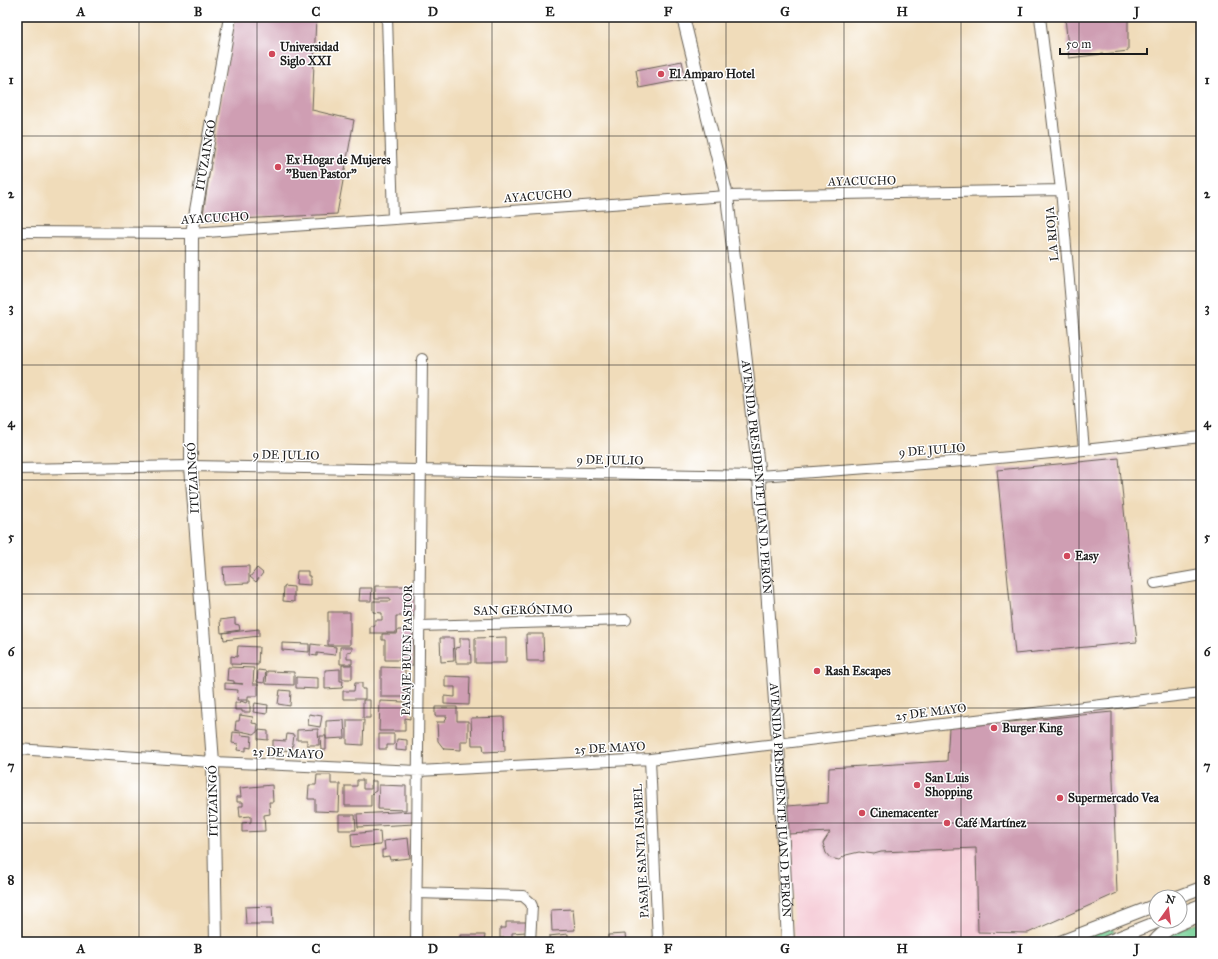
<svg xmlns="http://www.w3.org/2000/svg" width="1218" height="959" viewBox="0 0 1218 959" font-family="'IM FELL Great Primer',serif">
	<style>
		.built { fill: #f6cfd9 }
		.green { fill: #76d096; stroke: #497659 }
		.building { fill: #cf9eb3 }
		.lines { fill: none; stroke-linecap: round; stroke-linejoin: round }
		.minor-casing { stroke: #665f53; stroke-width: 12 }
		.tertiary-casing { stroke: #665f53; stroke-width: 14 }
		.minor { stroke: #fff; stroke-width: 10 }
		.tertiary { stroke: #fff; stroke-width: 12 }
		.grid { fill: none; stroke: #1c1c1c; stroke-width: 1; stroke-opacity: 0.55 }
		.poi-dot { fill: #d1495b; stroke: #fff; stroke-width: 1.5 }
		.labels { text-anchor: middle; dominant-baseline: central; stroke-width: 3; stroke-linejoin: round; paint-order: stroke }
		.poi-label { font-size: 12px; font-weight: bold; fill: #1c1c1c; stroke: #fff; text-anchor: start }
		.street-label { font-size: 12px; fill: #1c1c1c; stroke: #fff }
		.neatline { fill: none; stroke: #1c1c1c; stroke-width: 1.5 }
		.grid-label { font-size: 13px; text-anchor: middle; font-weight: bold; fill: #1c1c1c }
	</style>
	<rect width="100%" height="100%" fill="#fff"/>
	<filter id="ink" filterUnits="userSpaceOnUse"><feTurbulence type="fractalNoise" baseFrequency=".025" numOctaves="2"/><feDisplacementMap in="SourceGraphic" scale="8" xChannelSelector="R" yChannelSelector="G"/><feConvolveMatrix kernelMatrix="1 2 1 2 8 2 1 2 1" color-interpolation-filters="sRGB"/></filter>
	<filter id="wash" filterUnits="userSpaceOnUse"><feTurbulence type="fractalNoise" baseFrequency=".012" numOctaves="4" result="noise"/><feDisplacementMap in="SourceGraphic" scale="16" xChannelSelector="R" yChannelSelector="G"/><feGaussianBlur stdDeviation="0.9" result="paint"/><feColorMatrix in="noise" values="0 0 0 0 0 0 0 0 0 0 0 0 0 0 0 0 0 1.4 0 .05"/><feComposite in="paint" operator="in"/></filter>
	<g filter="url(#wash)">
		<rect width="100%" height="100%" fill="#f0dcba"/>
		<path class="built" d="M 1112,712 L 1112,750 L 1117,893 L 1007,942 L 794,942 L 787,806 L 828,803 L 829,768 L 947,761 L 1003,723 Z"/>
		<path class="green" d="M 1201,921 L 1201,942 L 1160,942 L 1167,935 Z
			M 1113,926 L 1115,933 L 1092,942 L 1072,942 Z"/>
		<g id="blocks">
			<path class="building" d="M 147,17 L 168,17 L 168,20 L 147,20 Z
				M 235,17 L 316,17 L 312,110 L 354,120 L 337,214 L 202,221 L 222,90 Z
				M 1065,17 L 1128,17 L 1128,51 L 1069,58 Z
				M 682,61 L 686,79 L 639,88 L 636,70 Z
				M 1119,458 L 1137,642 L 1015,654 L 997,470 Z
				M 249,566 L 249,583 L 224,584 L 223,567 Z
				M 257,568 L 263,573 L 256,582 L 250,577 Z
				M 297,571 L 308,571 L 308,576 L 310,576 L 310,585 L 296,584 Z
				M 284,586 L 294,587 L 294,602 L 283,601 Z
				M 375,586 L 417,586 L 416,616 L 396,616 L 396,633 L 370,633 L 370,626 L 375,626 L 375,620 L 382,620 L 382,613 L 373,612 L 373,601 L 390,601 L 390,598 L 375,598 Z
				M 360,588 L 372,588 L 371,601 L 359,601 Z
				M 328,612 L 350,612 L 350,645 L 328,645 Z
				M 235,618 L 235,624 L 239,625 L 240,630 L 221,633 L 220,620 Z
				M 259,629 L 259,636 L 224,640 L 223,633 Z
				M 398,630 L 413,630 L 413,666 L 406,666 L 406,660 L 385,660 L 385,640 L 382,640 L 382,634 L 397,634 Z
				M 526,634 L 543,634 L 544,661 L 527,661 Z
				M 506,637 L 506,663 L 475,663 L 475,638 Z
				M 440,638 L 453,638 L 454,661 L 441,662 Z
				M 460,638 L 470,638 L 471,663 L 456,663 L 455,648 L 460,647 Z
				M 282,643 L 309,644 L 309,652 L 282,650 Z
				M 311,644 L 336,647 L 335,655 L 317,653 L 317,656 L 310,655 Z
				M 238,646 L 259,647 L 258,665 L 231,664 L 231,656 L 237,657 Z
				M 340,647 L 352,647 L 352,651 L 347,652 L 347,659 L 352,659 L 352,664 L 340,664 Z
				M 342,665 L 352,665 L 352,679 L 342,679 Z
				M 228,667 L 254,668 L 253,684 L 258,684 L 258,696 L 248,696 L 248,700 L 237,700 L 238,690 L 225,689 L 225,683 L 243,684 L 234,683 L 234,681 L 227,680 Z
				M 381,667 L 405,668 L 405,682 L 411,682 L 411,691 L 404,691 L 404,697 L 381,697 Z
				M 340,669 L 340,681 L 343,681 L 342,688 L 325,689 L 325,670 Z
				M 258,670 L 266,671 L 264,683 L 257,682 Z
				M 267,671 L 294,672 L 294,685 L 266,684 Z
				M 445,676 L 470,677 L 469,705 L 444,704 L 444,696 L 455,697 L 455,687 L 445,687 Z
				M 296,677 L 318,678 L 318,689 L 296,688 Z
				M 355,683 L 362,683 L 362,689 L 365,689 L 365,699 L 343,699 L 343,691 L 354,691 Z
				M 280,690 L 291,691 L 290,706 L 278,704 Z
				M 363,700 L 370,700 L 370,718 L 363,718 Z
				M 241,701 L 246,703 L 247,701 L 250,701 L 250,712 L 242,712 L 242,710 L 235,710 L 235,703 L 240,703 Z
				M 380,701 L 405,702 L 405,711 L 410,711 L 410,719 L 405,718 L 405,731 L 379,731 Z
				M 255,703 L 268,705 L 267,714 L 253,712 Z
				M 435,707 L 457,707 L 457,721 L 468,721 L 468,741 L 461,741 L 461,750 L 444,749 L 438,741 L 437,722 L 445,722 L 447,716 L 435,716 Z
				M 1112,712 L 1112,750 L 1117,893 L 1028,933 L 978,932 L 976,848 L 881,852 L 874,854 L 859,852 L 846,855 L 839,860 L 830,858 L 826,853 L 823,843 L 830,832 L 788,834 L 787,806 L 828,803 L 829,768 L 947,761 L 949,728 Z
				M 309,714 L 322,716 L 320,727 L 308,725 Z
				M 240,715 L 253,717 L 252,723 L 258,724 L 257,732 L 254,734 L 235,730 L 236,721 L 239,721 Z
				M 504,717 L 505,751 L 484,752 L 483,745 L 472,745 L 471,718 Z
				M 344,720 L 345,738 L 326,739 L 326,721 Z
				M 347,720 L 364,720 L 363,745 L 347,744 Z
				M 318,729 L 319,745 L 307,745 L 307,740 L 297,740 L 297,730 Z
				M 258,730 L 268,731 L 268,740 L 258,739 Z
				M 233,732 L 241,733 L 241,735 L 252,736 L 251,748 L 246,747 L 246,751 L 237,750 L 238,744 L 232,743 Z
				M 287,734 L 294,735 L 292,751 L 273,749 L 273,740 L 286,741 Z
				M 379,734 L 394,734 L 394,745 L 387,745 L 387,749 L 379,749 Z
				M 320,736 L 326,736 L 326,750 L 321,750 Z
				M 397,739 L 407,740 L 407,751 L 396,750 Z
				M 317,775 L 331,775 L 331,784 L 340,784 L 339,812 L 315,811 L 315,799 L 308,799 L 309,785 L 316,785 Z
				M 357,780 L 363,780 L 363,789 L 371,789 L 371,781 L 376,781 L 376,791 L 371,794 L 371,806 L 345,806 L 345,786 L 357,786 Z
				M 272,785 L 273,802 L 269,802 L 270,814 L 264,815 L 265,831 L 242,832 L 242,823 L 251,822 L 251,816 L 240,817 L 239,806 L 243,806 L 243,802 L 237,802 L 237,797 L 241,797 L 240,788 Z
				M 379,785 L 406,786 L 406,810 L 378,809 Z
				M 413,811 L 414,824 L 358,827 L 357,814 Z
				M 339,815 L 355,815 L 356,830 L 339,830 Z
				M 380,831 L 381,845 L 352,847 L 351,834 Z
				M 408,838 L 410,858 L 390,860 L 389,856 L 382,857 L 382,850 L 385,850 L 384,841 Z
				M 272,906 L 273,924 L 246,924 L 245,907 Z
				M 573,909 L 575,930 L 552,931 L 551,910 Z
				M 506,922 L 526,922 L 526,932 L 512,933 L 512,938 L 500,938 L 500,928 L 506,928 Z
				M 568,934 L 568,942 L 549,942 L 549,936 Z
				M 625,934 L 626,941 L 608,942 L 608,935 Z
				M 460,935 L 485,935 L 484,942 L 460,942 Z"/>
		</g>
	</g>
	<g filter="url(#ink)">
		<use href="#blocks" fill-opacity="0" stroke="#665f53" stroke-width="1"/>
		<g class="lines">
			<defs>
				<path id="minor" d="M 387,17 L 393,219
					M 1040,17 L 1061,190 L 1084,450
					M 17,232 L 192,233 L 727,196 L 1061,190
					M 17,469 L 191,466 L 759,476 L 977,460 L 1084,450 L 1201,437
					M 1155,583 L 1201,575
					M 420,626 L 626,620
					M 17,749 L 213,762 L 418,771 L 650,759 L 1201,693
					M 650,759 L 658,942
					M 416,893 L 523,896 L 530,902 L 532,906 L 530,942
					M 416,942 L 422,359"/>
				<g id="tertiary">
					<path id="s1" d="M 683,17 L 727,196 L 759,476 L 778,744 L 788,942"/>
					<path d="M 1177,897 L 1201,888"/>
					<path d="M 1180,913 L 1201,905"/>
					<path id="s2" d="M 216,942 L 213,762 L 191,466 L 192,233 L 230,17"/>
					<path d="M 1060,942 L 1156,905"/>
					<path d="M 1107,942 L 1160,921"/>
					<path d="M 1154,942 C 1165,927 1185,922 1201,915"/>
				</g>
			</defs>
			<use href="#minor" class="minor-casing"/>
			<use href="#tertiary" class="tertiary-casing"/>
			<use href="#minor" class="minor"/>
			<use href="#tertiary" class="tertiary"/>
		</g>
	</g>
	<path class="grid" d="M 139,17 L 139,942M 257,17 L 257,942M 374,17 L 374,942M 492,17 L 492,942M 609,17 L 609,942M 726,17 L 726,942M 844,17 L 844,942M 961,17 L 961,942M 1079,17 L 1079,942M 17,136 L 1201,136M 17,251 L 1201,251M 17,365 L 1201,365M 17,480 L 1201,480M 17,594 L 1201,594M 17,708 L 1201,708M 17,823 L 1201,823"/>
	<g class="poi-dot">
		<circle cx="272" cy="54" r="4"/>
		<circle cx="661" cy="74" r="4"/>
		<circle cx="278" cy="167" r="4"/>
		<circle cx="1067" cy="556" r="4"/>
		<circle cx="817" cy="671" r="4"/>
		<circle cx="994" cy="728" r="4"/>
		<circle cx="917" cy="785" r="4"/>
		<circle cx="1060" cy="798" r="4"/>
		<circle cx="862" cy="813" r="4"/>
		<circle cx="947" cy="823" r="4"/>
	</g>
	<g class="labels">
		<g class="poi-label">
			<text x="280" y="47">Universidad<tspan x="280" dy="14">Siglo XXI</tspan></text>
			<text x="669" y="74">El Amparo Hotel</text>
			<text x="286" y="160">Ex Hogar de Mujeres<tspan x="286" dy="14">"Buen Pastor"</tspan></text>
			<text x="1075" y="556">Easy</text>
			<text x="825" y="671">Rash Escapes</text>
			<text x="1002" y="728">Burger King</text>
			<text x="925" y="778">San Luis<tspan x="925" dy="14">Shopping</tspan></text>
			<text x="1068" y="798">Supermercado Vea</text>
			<text x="870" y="813">Cinemacenter</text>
			<text x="955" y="823">Café Martínez</text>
		</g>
		<g class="street-label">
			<text stroke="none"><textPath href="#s2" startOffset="789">ITUZAINGÓ</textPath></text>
			<text transform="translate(862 181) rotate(-1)">AYACUCHO</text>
			<text transform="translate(538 196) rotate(-4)">AYACUCHO</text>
			<text transform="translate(215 218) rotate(-3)">AYACUCHO</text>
			<text transform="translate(1052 234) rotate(-95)">LA RIOJA</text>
			<text transform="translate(932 450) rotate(-4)">9 DE JULIO</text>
			<text transform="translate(286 455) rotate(1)">9 DE JULIO</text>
			<text transform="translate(610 460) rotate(1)">9 DE JULIO</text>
			<text stroke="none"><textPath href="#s1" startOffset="467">AVENIDA PRESIDENTE JUAN D. PERÓN</textPath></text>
			<text transform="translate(193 478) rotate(-93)">ITUZAINGÓ</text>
			<text transform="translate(523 610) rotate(-1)">SAN GERÓNIMO</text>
			<text transform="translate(407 650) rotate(-89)">PASAJE BUEN PASTOR</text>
			<text transform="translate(931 712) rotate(-7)">25 DE MAYO</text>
			<text transform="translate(610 748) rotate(-3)">25 DE MAYO</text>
			<text transform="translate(288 753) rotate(3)">25 DE MAYO</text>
			<text stroke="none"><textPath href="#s1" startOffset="791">AVENIDA PRESIDENTE JUAN D. PERÓN</textPath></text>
			<text transform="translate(213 801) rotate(-91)">ITUZAINGÓ</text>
			<text transform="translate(641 851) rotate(-93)">PASAJE SANTA ISABEL</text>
		</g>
	</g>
	<rect width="1218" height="959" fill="none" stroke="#fff" stroke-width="44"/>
	<g transform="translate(1168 909) rotate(14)"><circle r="19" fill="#ffffff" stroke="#a4a4a4"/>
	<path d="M0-3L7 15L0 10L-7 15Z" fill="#d1495b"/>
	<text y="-6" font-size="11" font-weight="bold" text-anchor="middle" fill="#1c1c1c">N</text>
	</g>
	<path d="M1060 48v6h87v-6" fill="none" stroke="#1c1c1c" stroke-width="2"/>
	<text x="1066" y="48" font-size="12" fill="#1c1c1c" stroke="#ffffff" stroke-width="3" paint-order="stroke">50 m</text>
	<rect x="22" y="22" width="1174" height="915" class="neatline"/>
	<g class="grid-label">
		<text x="81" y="16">A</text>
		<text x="198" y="16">B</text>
		<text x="316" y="16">C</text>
		<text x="433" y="16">D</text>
		<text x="550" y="16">E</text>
		<text x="668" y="16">F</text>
		<text x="785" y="16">G</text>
		<text x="902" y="16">H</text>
		<text x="1020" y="16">I</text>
		<text x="1137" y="16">J</text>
		<text x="11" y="84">1</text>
		<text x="1207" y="84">1</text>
		<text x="11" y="198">2</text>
		<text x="1207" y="198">2</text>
		<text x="11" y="312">3</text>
		<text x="1207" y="312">3</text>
		<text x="11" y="427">4</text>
		<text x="1207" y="427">4</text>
		<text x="11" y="541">5</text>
		<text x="1207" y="541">5</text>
		<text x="11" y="656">6</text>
		<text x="1207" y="656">6</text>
		<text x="11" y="770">7</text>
		<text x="1207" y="770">7</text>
		<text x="11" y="884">8</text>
		<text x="1207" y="884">8</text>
		<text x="81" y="953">A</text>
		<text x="198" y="953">B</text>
		<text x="316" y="953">C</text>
		<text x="433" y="953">D</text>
		<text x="550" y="953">E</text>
		<text x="668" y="953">F</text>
		<text x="785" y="953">G</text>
		<text x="902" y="953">H</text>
		<text x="1020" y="953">I</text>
		<text x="1137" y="953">J</text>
	</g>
</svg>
